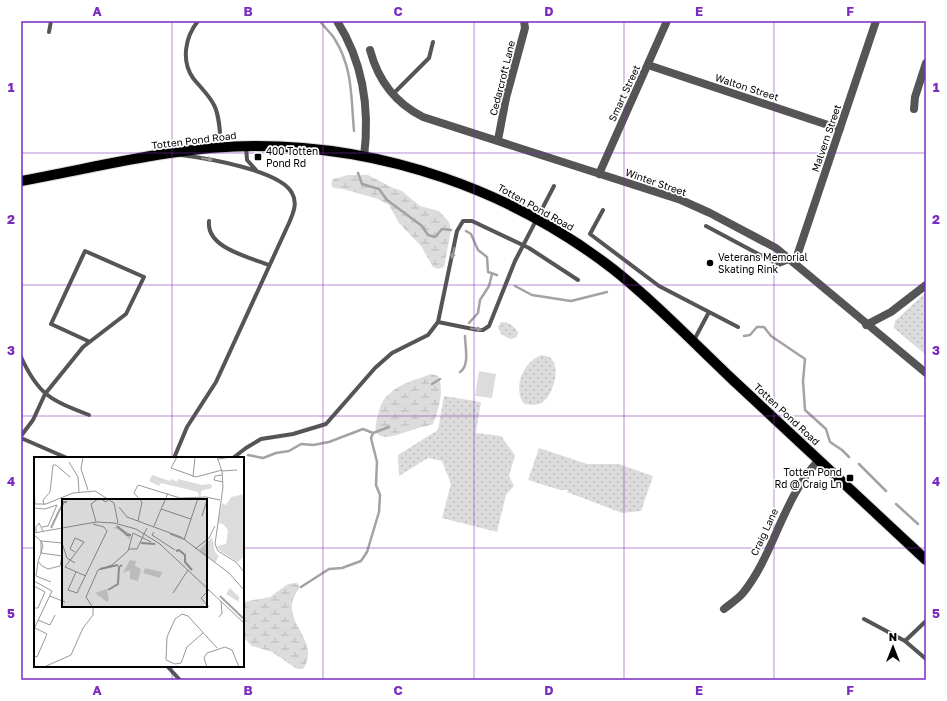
<svg xmlns="http://www.w3.org/2000/svg" width="947" height="701" viewBox="0 0 947 701" font-family="'Golos Text',sans-serif">
	<style>
		.grass { fill: url(#grass-dots) }
		.wetland { fill: url(#wetland-marsh) }
		.pitch { fill: #dcdcdc }
		.lines { fill: none; stroke-linecap: round; stroke-linejoin: round }
		.stream { stroke: #a3a3a3; stroke-width: 2.5 }
		.primary-casing { stroke: #dbdbdb; stroke-width: 12 }
		.service { stroke: #555; stroke-width: 4 }
		.minor { stroke: #555; stroke-width: 8 }
		.tertiary { stroke: #555; stroke-width: 8 }
		.primary { stroke: #000; stroke-width: 10 }
		.oneway { fill: #999 }
		.grid { fill: none; stroke: #7b2cbf; stroke-width: 1; stroke-opacity: 0.55 }
		.poi-dot { fill: #000; stroke: #fff; stroke-width: 1.5 }
		.labels { text-anchor: middle; dominant-baseline: central; stroke-width: 3.5; stroke-linejoin: round; paint-order: stroke }
		.street-label { font-size: 10px; fill: #000; stroke: #fff }
		.poi-label { font-size: 10px; fill: #000; stroke: #fff; text-anchor: start }
		.inset-river { fill: none; stroke: #a3a3a3; stroke-width: 2 }
		.inset-road { fill: none; stroke: #999; stroke-width: 1 }
		.view { fill: #000; fill-opacity: 0.15; stroke: #000; stroke-width: 2 }
		.inset-edge { fill: none; stroke: #000; stroke-width: 2 }
		.neatline { fill: none; stroke: #7b2cbf; stroke-width: 1.5 }
		.grid-label { font-size: 13px; text-anchor: middle; font-weight: bold; fill: #7b2cbf }
	</style>
	<defs>
		<pattern id="grass-dots" width="8" height="8" patternUnits="userSpaceOnUse"><rect width="8" height="8" fill="#dcdcdc"/><path d="M2 2h.1M6 6h.1" fill="none" stroke="#bbb" stroke-width="1.8" stroke-linecap="round"/></pattern>
		<pattern id="wetland-marsh" width="20" height="14" patternUnits="userSpaceOnUse"><rect width="20" height="14" fill="#dcdcdc"/><path d="M1 5h8M5 5V1M11 12h8M15 12V8" fill="none" stroke="#bbb"/></pattern>
	</defs>
	<rect width="100%" height="100%" fill="#fff"/>
	<path class="grass" d="M 926,292 L 926,355 L 894,328 L 895,321 Z
		M 501,322 C 509,322 514,326 518,332 L 517,337 L 510,339 L 501,334 L 498,327 Z
		M 542,355 C 547,356 551,357 553,361 C 560,371 552,396 543,402 C 537,406 530,405 524,404 C 512,388 524,360 542,355 Z
		M 444,396 L 481,402 L 476,433 L 501,436 L 515,455 L 509,476 L 514,486 L 506,495 L 497,532 L 442,518 L 451,484 L 442,461 L 428,458 L 399,476 L 398,455 L 438,430 Z
		M 539,448 L 587,464 L 619,464 L 653,476 L 641,511 L 622,513 L 567,492 L 568,490 L 560,490 L 528,480 Z"/>
	<path class="wetland" d="M 348,175 L 368,175 L 391,187 L 402,191 L 420,206 L 439,211 L 449,222 L 451,230 L 444,267 L 438,269 L 433,267 L 421,246 L 399,223 L 389,205 L 378,199 L 343,189 L 333,188 L 331,184 L 333,179 Z
		M 432,374 L 438,376 C 445,390 438,411 433,424 C 426,427 419,427 412,430 C 399,434 369,448 377,419 C 379,410 381,401 388,395 C 400,383 417,379 432,374 Z
		M 297,583 L 300,587 C 296,592 293,598 292,604 C 289,626 320,645 303,669 L 297,669 L 272,652 L 252,646 L 243,637 L 243,602 L 270,597 L 288,584 Z"/>
	<path class="pitch" d="M 479,371 L 496,374 L 492,398 L 475,396 Z"/>
	<g class="lines">
		<path class="stream" d="M 320,21 C 324,27 330,32 334,38 C 353,67 351,98 354,131
			M 358,173 L 362,184 L 379,189 L 387,200 L 422,226 L 428,235 L 435,237 L 442,229 L 451,230
			M 466,231 L 471,234 L 478,250 L 487,257 L 488,272 L 497,275
			M 515,286 L 532,295 L 571,301 L 607,292
			M 469,323 L 478,313 L 480,300 L 489,286 L 492,274
			M 744,336 L 750,335 L 757,327 L 764,327 L 771,336 L 805,359 L 803,381 L 805,410 L 826,429 L 830,442 L 842,450 L 849,457
			M 460,372 C 470,366 465,346 465,336
			M 432,384 L 440,379
			M 248,455 L 263,458 L 276,453 L 289,451 L 301,444 L 313,445 L 329,442 L 363,429 L 373,433
			M 859,464 L 886,491
			M 896,504 L 918,524
			M 301,587 L 329,569 L 342,568 L 361,561 L 367,552 L 379,512 L 380,495 L 376,485 L 377,462 L 371,438 L 373,433 L 389,427"/>
		<defs>
			<path id="primary" d="M 21,181 C 98,167 177,146 255,146 C 384,146 511,190 613,269 C 656,303 694,343 733,380 C 798,440 862,500 926,560"/>
		</defs>
		<use href="#primary" class="primary-casing"/>
		<path class="service" d="M 198,21 C 185,37 181,61 193,78 C 200,87 209,95 214,105 C 220,117 220,134 221,147
			M 49,32 L 51,21
			M 393,94 L 429,58 L 433,42
			M 246,146 L 247,160 L 256,170
			M 603,210 L 590,234 L 659,286 L 738,327
			M 209,221 C 206,248 249,257 269,265
			M 706,226 L 779,265 L 792,260
			M 438,322 L 478,330 L 483,330 L 489,326 L 515,261 L 554,186
			M 693,342 L 709,312
			M 21,357 C 39,396 51,400 89,415
			M 21,436 L 33,420 L 45,394 L 83,347 L 126,314 L 144,277 L 85,251 L 51,324 L 88,341
			M 21,438 L 67,458
			M 174,458 L 187,427 L 216,382 L 289,223 C 293,214 298,203 292,193 C 280,170 205,158 181,155
			M 233,458 L 246,448 L 261,439 L 293,434 L 326,424 L 375,368 L 392,353 L 428,335 L 438,322 L 457,231 L 463,221 L 472,221 L 529,248 L 578,280
			M 864,619 L 905,641
			M 926,621 L 905,641 L 926,659
			M 167,666 L 180,680"/>
		<path class="minor" d="M 370,50 C 378,80 395,103 423,117 L 681,200 L 710,213 L 776,248 L 926,373
			M 648,65 L 840,129
			M 914,109 L 915,97 L 926,63
			M 498,140 L 506,98 L 525,28 L 524,21
			M 599,174 L 667,21
			M 795,262 L 876,21
			M 866,325 L 891,312 L 926,285
			M 724,609 C 730,604 738,599 743,593 C 775,553 782,499 819,460"/>
		<path class="tertiary" d="M 337,21 C 363,62 370,109 364,157"/>
		<use href="#primary" class="primary"/>
	</g>
	<defs><path id="oneway-solid" d="M-6-.8H1V-3.2L6.5 0L1 3.2V.8H-6Z"/></defs>
	<g class="oneway">
		<use href="#oneway-solid" transform="translate(207 159) rotate(8)"/>
		<use href="#oneway-solid" transform="translate(453 253) rotate(102)"/>
		<use href="#oneway-solid" transform="translate(476 329) rotate(6)"/>
	</g>
	<path class="grid" d="M 172,21 L 172,458M 323,21 L 323,680M 474,21 L 474,680M 624,21 L 624,680M 774,21 L 774,680M 21,153 L 926,153M 21,285 L 926,285M 21,416 L 926,416M 21,548 L 35,548M 243,548 L 926,548M 172,666 L 172,680"/>
	<g class="poi-dot">
		<rect x="254" y="153" width="8" height="8" rx="2"/>
		<circle cx="710" cy="263" r="4"/>
		<rect x="846" y="474" width="8" height="8" rx="2"/>
	</g>
	<g class="labels">
		<g class="street-label">
			<text transform="translate(502 78) rotate(-76)">Cedarcroft Lane</text>
			<text transform="translate(747 87) rotate(18)">Walton Street</text>
			<text transform="translate(624 93) rotate(-65)">Smart Street</text>
			<text transform="translate(826 138) rotate(-71)">Malvern Street</text>
			<text transform="translate(194 140) rotate(-7)">Totten Pond Road</text>
			<text transform="translate(656 182) rotate(19)">Winter Street</text>
			<text transform="translate(536 207) rotate(29)">Totten Pond Road</text>
			<text transform="translate(787 414) rotate(43)">Totten Pond Road</text>
			<text transform="translate(764 532) rotate(-65)">Craig Lane</text>
		</g>
		<g class="poi-label">
			<text x="266" y="151">400 Totten<tspan x="266" dy="12">Pond Rd</tspan></text>
			<text x="718" y="257">Veterans Memorial<tspan x="718" dy="12">Skating Rink</tspan></text>
			<text x="842" y="472" text-anchor="end">Totten Pond<tspan x="842" dy="12">Rd @ Craig Ln</tspan></text>
		</g>
	</g>
	<g transform="translate(34 457)">
		<rect width="210" height="210" fill="#fff"/>
		<path d="M 178,80 L 181,95 L 185,99 L 181,106 L 165,93 ZM 96,103 L 102,104 L 101,109 L 107,112 L 104,124 L 96,122 L 96,113 L 89,116 ZM 111,111 L 128,115 L 126,121 L 109,116 Z" fill="#dcdcdc"/>
		<path d="M 118,18 L 136,24 L 138,22 L 143,25 L 144,22 L 168,28 L 177,27 L 178,31 L 167,34 L 167,38 L 165,39 L 164,35 L 127,26 L 125,29 L 115,24 ZM 210,37 L 210,99 L 204,105 L 185,93 L 183,89 L 192,87 L 194,73 L 189,67 L 184,66 L 188,46 L 192,48 L 197,40 Z" fill="#dcdcdc"/>
		<path d="M 84,69 L 97,77 L 96,83 L 88,74 L 79,71 ZM 196,131 L 205,140 L 205,145 L 192,137 ZM 73,132 L 75,143 L 73,145 L 61,136 Z" fill="#dcdcdc"/>
		<path class="inset-river" d="M 83,69 L 93,78 L 97,78M 17,71 L 25,54 L 30,45 L 33,45M 107,86 L 121,87M 142,94 L 145,93 L 151,98 L 151,105 L 158,113M 66,112 L 84,108M 74,133 L 84,127 L 85,110 L 88,108M 186,139 L 210,162"/>
		<path class="inset-road" d="M 49,0 L 47,12 L 54,33M 183,0 L 188,14 L 189,30 L 181,87 L 184,94 L 202,105 L 210,115M 184,2 L 198,0M 35,5 L 44,20 L 45,35M 137,11 L 162,20 L 188,13M 137,11 L 143,0M 188,14 L 203,13M 188,18 L 181,19 L 180,23 L 189,25M 159,20 L 161,0M 0,30 L 1,47M 0,47 L 12,47 L 39,36 L 61,34 L 80,46 L 84,66M 10,48 L 9,43 L 16,35 L 19,8 L 22,8 L 36,20M 85,50 L 93,60 L 147,80 L 195,116 L 210,133M 0,51 L 11,52 L 23,48 L 14,69 L 8,70M 127,52 L 157,62M 168,59 L 174,40M 104,64 L 108,45 L 100,36 L 104,28 L 146,41 L 172,40 L 186,43M 62,65 L 57,47 L 65,41 L 72,45 L 76,41M 120,69 L 134,36M 120,75 L 118,78 L 141,93M 0,76 L 62,65 L 80,66 L 102,72 L 126,87 L 210,166M 2,76 L 2,70 L 5,66 L 9,74M 136,77 L 149,82M 0,78 L 7,84 L 28,86 L 33,101 L 41,106M 150,83 L 164,41M 7,84 L 9,89 L 7,96 ZM 95,92 L 103,92 L 113,71M 161,92 L 175,81 L 181,69M 41,95 L 36,92 L 41,81 L 50,85 L 31,110 L 52,119M 7,96 L 28,99 L 26,109 L 14,112 L 8,109 L 4,104 ZM 4,105 L 2,119 L 17,125M 42,115 L 34,133 L 43,136 L 73,74 L 70,70 L 59,67M 0,124 L 18,134 L 0,172M 0,129 L 11,135 L 4,151 L 0,151M 175,133 L 167,141 L 175,150M 139,136 L 154,113M 16,139 L 31,145M 185,160 L 188,156 L 187,144M 4,163 L 16,168 L 21,158M 169,176 L 153,190 L 147,206 L 141,207 L 132,203 L 133,180 L 141,162 L 148,157 L 154,159 L 183,191M 0,199 L 3,200 L 13,177 L 1,171M 10,210 L 37,198 L 49,171 L 59,158 L 59,151 L 52,140 L 64,113 L 78,108 L 94,94 L 99,76 L 117,85M 173,210 L 170,201 L 173,196 L 191,190 L 198,193 L 205,210"/>
		<path class="view" d="M 28,42 L 173,42 L 173,150 L 28,150 Z"/>
		<rect width="210" height="210" class="inset-edge"/>
	</g>
	<rect width="947" height="701" fill="none" stroke="#ffffff" stroke-width="44"/>
	<g transform="translate(893 647)" stroke="#ffffff" stroke-width="3" paint-order="stroke">
	<path d="M0-3L7 15L0 10L-7 15Z" fill="#000000"/>
	<text y="-6" font-size="11" font-weight="bold" text-anchor="middle" fill="#000000">N</text>
	</g>
	<rect x="22" y="22" width="903" height="657" class="neatline"/>
	<g class="grid-label">
		<text x="97" y="16">A</text>
		<text x="248" y="16">B</text>
		<text x="398" y="16">C</text>
		<text x="549" y="16">D</text>
		<text x="699" y="16">E</text>
		<text x="850" y="16">F</text>
		<text x="11" y="92">1</text>
		<text x="936" y="92">1</text>
		<text x="11" y="224">2</text>
		<text x="936" y="224">2</text>
		<text x="11" y="355">3</text>
		<text x="936" y="355">3</text>
		<text x="11" y="486">4</text>
		<text x="936" y="486">4</text>
		<text x="11" y="618">5</text>
		<text x="936" y="618">5</text>
		<text x="97" y="695">A</text>
		<text x="248" y="695">B</text>
		<text x="398" y="695">C</text>
		<text x="549" y="695">D</text>
		<text x="699" y="695">E</text>
		<text x="850" y="695">F</text>
	</g>
</svg>
